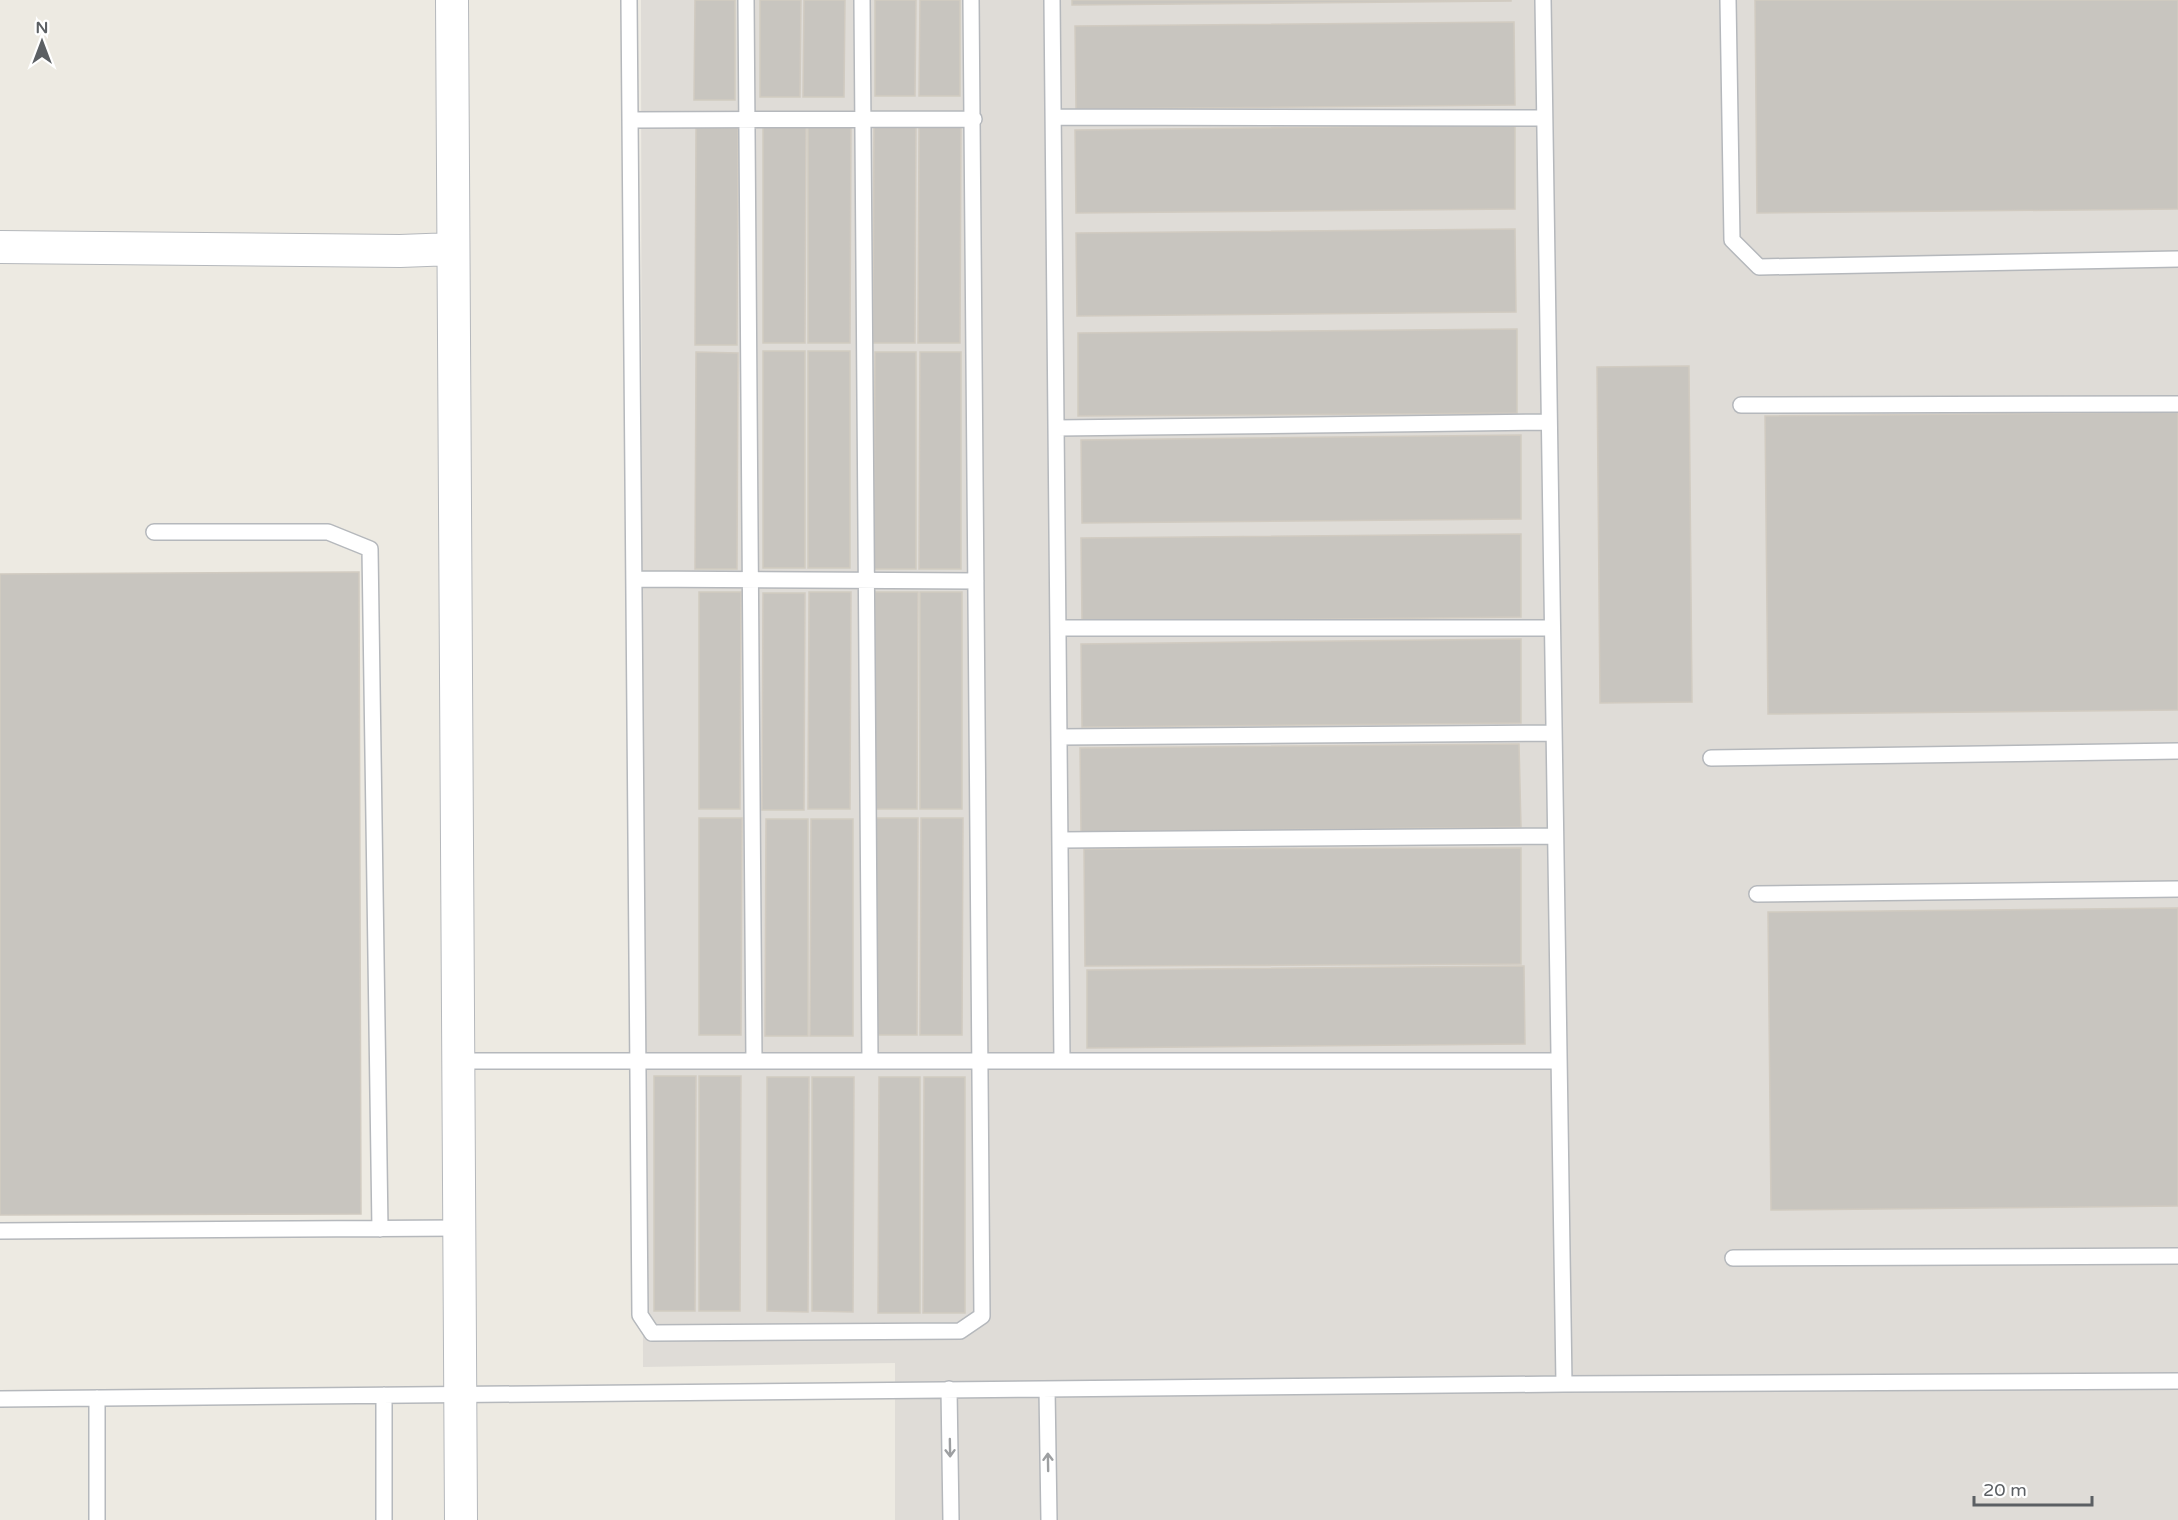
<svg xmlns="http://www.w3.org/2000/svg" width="2178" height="1520" viewBox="0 0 2178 1520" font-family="'Varela Round',sans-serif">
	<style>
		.industrial { fill: #dfdcd7 }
		.building { fill: #c8c5bf; stroke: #d1cbc1; stroke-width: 1.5 }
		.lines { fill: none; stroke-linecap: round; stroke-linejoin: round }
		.lane-casing { stroke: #b5b8bc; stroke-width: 18 }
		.street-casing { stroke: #b5b8bc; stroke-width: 34 }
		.lane { stroke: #fff; stroke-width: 15 }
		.street { stroke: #fff; stroke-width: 32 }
		.oneway { stroke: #9d9fa1 }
	</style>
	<rect width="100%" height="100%" fill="#edeae2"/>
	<path class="industrial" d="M 641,0 L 2178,0 L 2178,1520 L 895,1520 L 895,1363 L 643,1367 Z"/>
	<path class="building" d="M 695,0 L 735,0 L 735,100 L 694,100 Z
		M 760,0 L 801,0 L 800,97 L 760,97 Z
		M 804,0 L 845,0 L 844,97 L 803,97 Z
		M 875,0 L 916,0 L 915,96 L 875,96 Z
		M 920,0 L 960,0 L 960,96 L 919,96 Z
		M 1072,0 L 1511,0 L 1511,1 L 1072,5 Z
		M 1755,0 L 2178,0 L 2178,209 L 1757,213 Z
		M 1514,22 L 1515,105 L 1076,109 L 1075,26 Z
		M 1515,125 L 1515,209 L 1076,213 L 1075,130 Z
		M 763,126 L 806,126 L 805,343 L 763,343 Z
		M 808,126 L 851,126 L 850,343 L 808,343 Z
		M 874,126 L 916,126 L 915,343 L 873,343 Z
		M 919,126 L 961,126 L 960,343 L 918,343 Z
		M 696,128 L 738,128 L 737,345 L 695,345 Z
		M 1515,229 L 1516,312 L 1077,316 L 1076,233 Z
		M 1517,329 L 1517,413 L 1078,416 L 1078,333 Z
		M 763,351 L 805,351 L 805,568 L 763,568 Z
		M 808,351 L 850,351 L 850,568 L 808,568 Z
		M 696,352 L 738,353 L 737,569 L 695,569 Z
		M 875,352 L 916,352 L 916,569 L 874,569 Z
		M 920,352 L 961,352 L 961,569 L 919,569 Z
		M 1689,366 L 1692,702 L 1600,703 L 1597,367 Z
		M 2178,412 L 2178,710 L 1768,714 L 1765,416 Z
		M 1521,435 L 1521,519 L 1082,523 L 1081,440 Z
		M 1521,534 L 1521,617 L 1082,622 L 1081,538 Z
		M 359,572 L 361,1214 L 0,1215 L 0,574 Z
		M 699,592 L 741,592 L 740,809 L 699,809 Z
		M 809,592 L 851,592 L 850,809 L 808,809 Z
		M 875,592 L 918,592 L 917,809 L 875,809 Z
		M 920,592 L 962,592 L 962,809 L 920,809 Z
		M 763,593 L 805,593 L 804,810 L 762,810 Z
		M 1521,639 L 1521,723 L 1082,727 L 1081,644 Z
		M 1519,744 L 1521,827 L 1081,832 L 1080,748 Z
		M 699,818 L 742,818 L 741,1035 L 699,1035 Z
		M 876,818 L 918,818 L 917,1035 L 875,1035 Z
		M 921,818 L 963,818 L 962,1035 L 920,1035 Z
		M 766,819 L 808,819 L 808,1036 L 765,1036 Z
		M 811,819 L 853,819 L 853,1036 L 810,1036 Z
		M 1521,848 L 1521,964 L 1085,966 L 1084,849 Z
		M 2178,908 L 2178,1206 L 1771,1210 L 1768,912 Z
		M 1524,966 L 1525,1044 L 1087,1048 L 1087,970 Z
		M 654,1076 L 696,1076 L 695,1311 L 654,1311 Z
		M 699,1076 L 741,1076 L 740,1311 L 699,1311 Z
		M 767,1077 L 809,1077 L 808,1312 L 767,1311 Z
		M 812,1077 L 854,1077 L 853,1312 L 812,1311 Z
		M 879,1077 L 920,1077 L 920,1313 L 878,1313 Z
		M 924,1077 L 965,1077 L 965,1313 L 923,1313 Z"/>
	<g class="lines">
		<defs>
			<path id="lane" d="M 629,0 L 640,1315 L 652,1333 L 960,1331 L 982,1316 L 971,0
				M 746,0 L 754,1061
				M 862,0 L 870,1061
				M 1052,0 L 1062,1061
				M 1543,0 L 1564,1384
				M 1728,0 L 1732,240 L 1759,267 L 2178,259
				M 1054,117 L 1544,118
				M 630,120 L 974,119
				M 1741,405 L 2178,404
				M 1057,428 L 1549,422
				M 154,532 L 328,532 L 370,549 L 380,1229
				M 634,579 L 976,581
				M 1059,628 L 1552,628
				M 1060,737 L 1553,733
				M 1711,758 L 2178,751
				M 1061,840 L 1555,836
				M 1757,894 L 2178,889
				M 459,1061 L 1559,1061
				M 0,1231 L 460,1228
				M 1733,1258 L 2178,1256
				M 949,1389 L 951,1520
				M 1047,1389 L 1049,1520
				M 384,1395 L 384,1520
				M 0,1399 L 1564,1384 L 2178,1381
				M 97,1520 L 97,1398"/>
			<path id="street" d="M 452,0 L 461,1520
				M 0,247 L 400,251 L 453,249"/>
		</defs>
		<use href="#lane" class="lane-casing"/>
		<use href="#street" class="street-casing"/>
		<use href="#lane" class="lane"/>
		<use href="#street" class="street"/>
	</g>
	<defs><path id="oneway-shaft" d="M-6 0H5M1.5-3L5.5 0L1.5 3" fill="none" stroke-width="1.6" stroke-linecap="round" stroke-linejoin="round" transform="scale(1.5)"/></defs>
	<g class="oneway">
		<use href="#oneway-shaft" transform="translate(950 1448) rotate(89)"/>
		<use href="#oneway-shaft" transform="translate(1048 1462) rotate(-91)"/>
	</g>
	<g transform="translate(42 42)" stroke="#ffffff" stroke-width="4.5" paint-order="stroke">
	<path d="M0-4.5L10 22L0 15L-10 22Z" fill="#5b5f63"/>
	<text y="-9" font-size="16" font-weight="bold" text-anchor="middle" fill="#5b5f63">N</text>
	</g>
	<path d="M1974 1496v9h118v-9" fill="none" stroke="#5b5f63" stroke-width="3"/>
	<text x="1983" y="1496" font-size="18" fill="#5b5f63" stroke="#ffffff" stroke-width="4.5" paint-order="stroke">20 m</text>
</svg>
